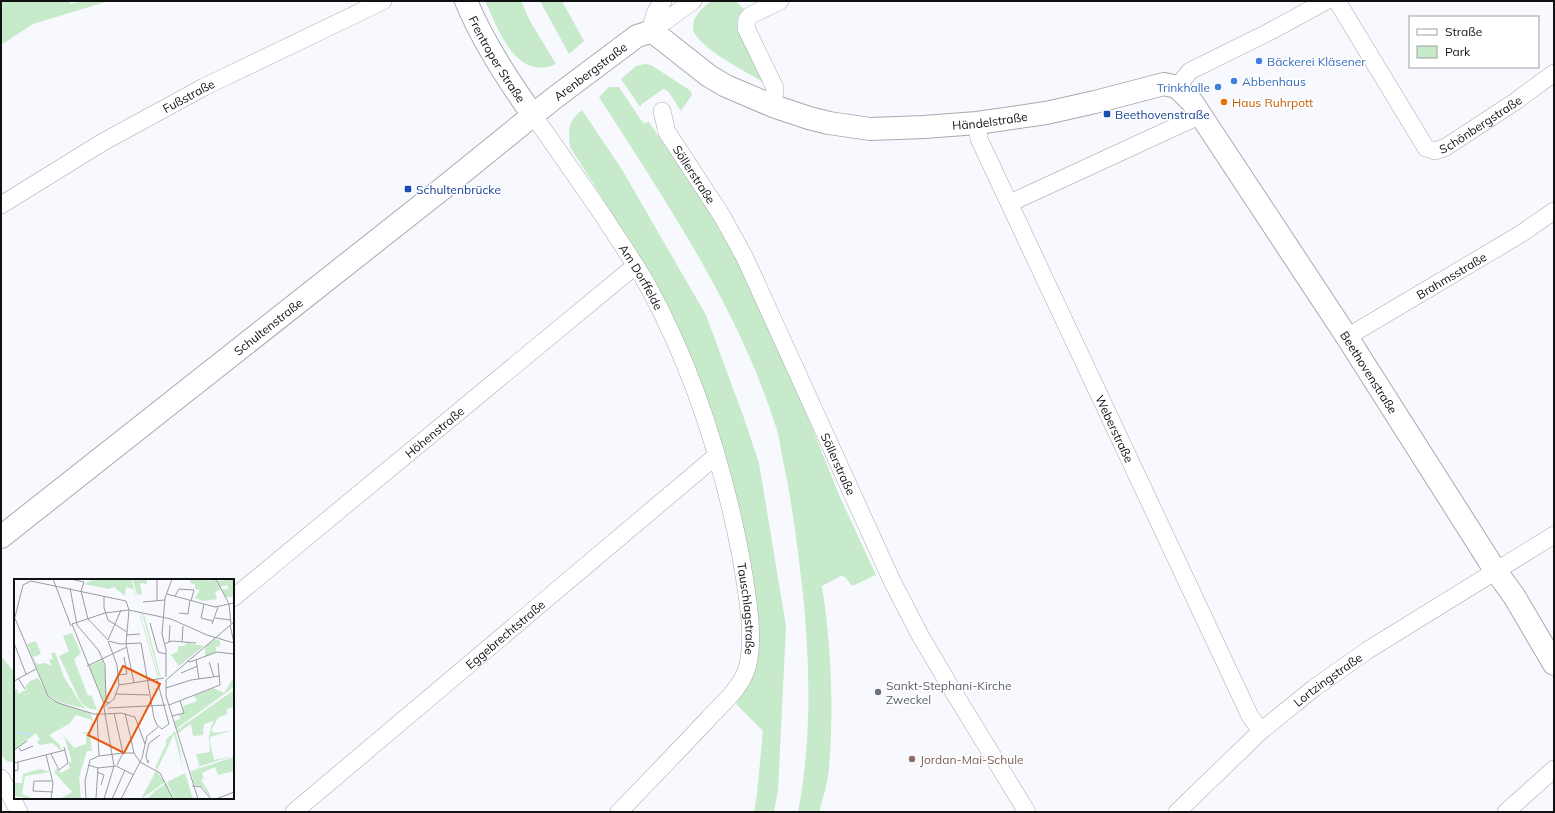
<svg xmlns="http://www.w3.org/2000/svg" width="1555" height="813" viewBox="0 0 1555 813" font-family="Mulish,sans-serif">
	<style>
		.green { fill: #c6eaca }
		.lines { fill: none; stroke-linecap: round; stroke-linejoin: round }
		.street-casing { stroke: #a9aaaf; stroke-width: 18 }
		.secondary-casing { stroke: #a9aaaf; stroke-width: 24 }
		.street { stroke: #fff; stroke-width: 17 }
		.secondary { stroke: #fff; stroke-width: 22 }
		.shop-dot { fill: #3f7fe0; stroke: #fff; stroke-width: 1.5 }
		.food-dot { fill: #e8710a; stroke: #fff; stroke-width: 1.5 }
		.transit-dot { fill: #1a4fb4; stroke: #fff; stroke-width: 1.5 }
		.worship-dot { fill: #6b7280; stroke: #fff; stroke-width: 1.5 }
		.education-dot { fill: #8d6e63; stroke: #fff; stroke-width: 1.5 }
		.labels { text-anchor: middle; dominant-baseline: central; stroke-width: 3; stroke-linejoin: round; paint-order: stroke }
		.street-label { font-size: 12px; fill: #101112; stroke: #fff }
		.shop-label { font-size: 12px; fill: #366cbe; stroke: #fff; text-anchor: start }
		.food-label { font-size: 12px; fill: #c56008; stroke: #fff; text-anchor: start }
		.transit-label { font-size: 12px; fill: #164399; stroke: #fff; text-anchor: start }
		.worship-label { font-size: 12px; fill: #5b616d; stroke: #fff; text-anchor: start }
		.education-label { font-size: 12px; fill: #785e54; stroke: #fff; text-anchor: start }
		.inset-river { fill: none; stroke: #c3e5fb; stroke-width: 2 }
		.inset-road { fill: none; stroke: #9b9ca0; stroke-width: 1 }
		.view { fill: #e8590c; fill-opacity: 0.15; stroke: #e8590c; stroke-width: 2 }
		.inset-edge { fill: none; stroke: #101112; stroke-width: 2 }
	</style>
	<rect width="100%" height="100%" fill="#f7f9fe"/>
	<path class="green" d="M 1,1 L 69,1 L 71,4 L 81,1 L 109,1 L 33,24 L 1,45 Z
		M 485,1 L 521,1 L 530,21 L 556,64 C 516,82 498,29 485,1 Z
		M 540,1 L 562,1 L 584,41 L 569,54 Z
		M 711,1 L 736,1 L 745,10 L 738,16 L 737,24 L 765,83 C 750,74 694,46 693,28 C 692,16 703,8 711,1 Z
		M 645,64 L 651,65 L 691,91 L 692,95 L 681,111 L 668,91 L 663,89 L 642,104 L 640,107 L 621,79 L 636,66 Z
		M 609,87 L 619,87 L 643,123 L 649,122 L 706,206 L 744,273 L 792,378 L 840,497 L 876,575 L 852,586 L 845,577 L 841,576 L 822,586 C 831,644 834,708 829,767 C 828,782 823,798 819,812 L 798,812 C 812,740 810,666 803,594 C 798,551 793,508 784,465 C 781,453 780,439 776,427 C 738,307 666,202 599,97 Z
		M 582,110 L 621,168 L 706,315 L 745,421 L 759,463 L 786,626 L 778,790 L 774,812 L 754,812 L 757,793 L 763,731 L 736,704 L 750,683 L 756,666 L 742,526 L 641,259 L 570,147 C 568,132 568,120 582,110 Z
		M 1,656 L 15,673 L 15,760 C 8,765 4,759 1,753 Z"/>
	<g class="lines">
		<defs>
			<g id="street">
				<path id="s1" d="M 1337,1 L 1426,148 L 1435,151 L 1446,147 L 1516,101 L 1554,73"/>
				<path d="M 650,32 L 693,1"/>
				<path d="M 650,32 L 655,13 L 663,1"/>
				<path d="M 1177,87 L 1190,71 L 1269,32 L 1326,1"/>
				<path d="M 773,106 L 775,88 L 746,28 L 747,19 L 751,15 L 780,1"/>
				<path id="s2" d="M 662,111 L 667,132 L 722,216 L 745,258 L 892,581 L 921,637 L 953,691 L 1027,812"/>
				<path id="s3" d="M 533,115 C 557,149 581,183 604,217 C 619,241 636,264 649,288 C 694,371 723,464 741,557 C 746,589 756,637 747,668 C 741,688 722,704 708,719 C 679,750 649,781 619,812"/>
				<path id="s4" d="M 977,123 L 979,139 L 1250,716 L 1261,731"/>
				<path d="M 1010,203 L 1201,115"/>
				<path id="s5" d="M 1,205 L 103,142 L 204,87 L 383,1"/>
				<path id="s6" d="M 1347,337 L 1519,235 L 1554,211"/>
				<path id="s7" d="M 233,598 L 635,266"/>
				<path d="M 1,778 L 19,812"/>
				<path id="s8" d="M 294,812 L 716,456"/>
				<path id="s9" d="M 1177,812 L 1261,731 L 1314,688 L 1368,650 L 1554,535"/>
				<path d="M 1506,812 L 1554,769"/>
			</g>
			<g id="secondary">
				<path id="s10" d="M 466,1 C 483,42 507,79 533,115"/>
				<path id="s11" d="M 1,537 L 442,189 L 553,99 L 637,36 L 650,32 L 657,35 L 709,76 L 726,86 L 773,106 L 809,118 L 829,123 L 870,129 L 924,127 L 977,123 L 1046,113 L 1095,102 L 1164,84 L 1177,87 L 1192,102 L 1347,337 L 1495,570 L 1514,596 L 1554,664"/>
			</g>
		</defs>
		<use href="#street" class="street-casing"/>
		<use href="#secondary" class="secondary-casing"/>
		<use href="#street" class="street"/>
		<use href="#secondary" class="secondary"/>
	</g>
	<g class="shop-dot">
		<circle cx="1259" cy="61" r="4"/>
		<circle cx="1234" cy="81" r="4"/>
		<circle cx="1218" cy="87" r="4"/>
	</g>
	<circle class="food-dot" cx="1224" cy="102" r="4"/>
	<g class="transit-dot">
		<rect x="1103" y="110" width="8" height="8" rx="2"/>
		<rect x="404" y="185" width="8" height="8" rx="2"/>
	</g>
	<circle class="worship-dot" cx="878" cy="692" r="4"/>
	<circle class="education-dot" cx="912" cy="759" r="4"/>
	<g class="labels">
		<g class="street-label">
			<text stroke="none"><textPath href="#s10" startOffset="66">Frentroper Straße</textPath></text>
			<text stroke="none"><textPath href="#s11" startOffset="751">Arenbergstraße</textPath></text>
			<text stroke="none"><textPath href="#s5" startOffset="217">Fußstraße</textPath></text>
			<text stroke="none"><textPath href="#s11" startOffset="1188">Händelstraße</textPath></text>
			<text stroke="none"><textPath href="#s1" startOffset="234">Schönbergstraße</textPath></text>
			<text stroke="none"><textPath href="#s2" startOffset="72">Söllerstraße</textPath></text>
			<text stroke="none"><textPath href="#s6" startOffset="121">Brahmsstraße</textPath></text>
			<text stroke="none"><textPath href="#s3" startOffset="195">Am Dorffelde</textPath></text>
			<text stroke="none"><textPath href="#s11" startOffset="340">Schultenstraße</textPath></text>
			<text stroke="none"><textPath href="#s11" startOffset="1724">Beethovenstraße</textPath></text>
			<text stroke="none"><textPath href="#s4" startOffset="336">Weberstraße</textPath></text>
			<text stroke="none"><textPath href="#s7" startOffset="261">Höhenstraße</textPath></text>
			<text stroke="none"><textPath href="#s2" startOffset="396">Söllerstraße</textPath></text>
			<text stroke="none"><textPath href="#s3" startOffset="546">Tauschlagstraße</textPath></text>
			<text stroke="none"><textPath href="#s8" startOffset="276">Eggebrechtstraße</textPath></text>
			<text stroke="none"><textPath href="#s9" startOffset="201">Lortzingstraße</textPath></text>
		</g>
		<g class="shop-label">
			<text x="1267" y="61">Bäckerei Kläsener</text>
			<text x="1242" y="81">Abbenhaus</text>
			<text x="1210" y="87" text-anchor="end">Trinkhalle</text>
		</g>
		<g class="food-label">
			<text x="1232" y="102">Haus Ruhrpott</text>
		</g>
		<g class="transit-label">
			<text x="1115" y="114">Beethovenstraße</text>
			<text x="416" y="189">Schultenbrücke</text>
		</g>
		<g class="worship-label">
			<text x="886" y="685">Sankt-Stephani-Kirche<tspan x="886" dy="14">Zweckel</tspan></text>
		</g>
		<g class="education-label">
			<text x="920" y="759">Jordan-Mai-Schule</text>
		</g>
	</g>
	<g transform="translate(14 579)">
		<rect width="220" height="220" fill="#f7f9fe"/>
		<path d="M 80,0 L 117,0 L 126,32 L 119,10 L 112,8 L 111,17 L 100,8 L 95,10 L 70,5 ZM 118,0 L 133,0 L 133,5 L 126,4 L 128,15 L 123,16 L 129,33 ZM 176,0 L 202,2 L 207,10 L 201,13 L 203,20 L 189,22 L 181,19 L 186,11 L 181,10 L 181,5 L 176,4 ZM 220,0 L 220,18 L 211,18 L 208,10 L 214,10 L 214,6 L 207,8 L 204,2 ZM 125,33 L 126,34 L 145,100 L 144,100 ZM 128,34 L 130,35 L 147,99 L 145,96 ZM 58,54 L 67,74 L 60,80 L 74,117 L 77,116 L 83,131 L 90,132 L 76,130 L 67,124 L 45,77 L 55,72 L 49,57 ZM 201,60 L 206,62 L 206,67 L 202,68 L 202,73 L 191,78 L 191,67 ZM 22,62 L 27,75 L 19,78 L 23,85 L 31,84 L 38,87 L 35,81 L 39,80 L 37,75 L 41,73 L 50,98 L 67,125 L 73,130 L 89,134 L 45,123 L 34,116 L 13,65 ZM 173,64 L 190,67 L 165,87 L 157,76 L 164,72 L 164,67 L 170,67 ZM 88,81 L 91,89 L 92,123 L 95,124 L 91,126 L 75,87 ZM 220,98 L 220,108 L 162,150 L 160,142 L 166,140 L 165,136 L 170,134 L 169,127 L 183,122 L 180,117 L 199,109 L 210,114 ZM 24,99 L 36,120 L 77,135 L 79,141 L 76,155 L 78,172 L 73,172 L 65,198 L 67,220 L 46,220 L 58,213 L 40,193 L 43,189 L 47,194 L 56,189 L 54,184 L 58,183 L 50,157 L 60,169 L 72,165 L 72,155 L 67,153 L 76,153 L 78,141 L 62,136 L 55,145 L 35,156 L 46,166 L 47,172 L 39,164 L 26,166 L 23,163 L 26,161 L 22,154 L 0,171 L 0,111 L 3,110 L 4,115 L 13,110 L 11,108 L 16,102 ZM 220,111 L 220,128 L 213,130 L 213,135 L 204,139 L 197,152 L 201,154 L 220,151 L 196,158 L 196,163 L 200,181 L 220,177 L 183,188 L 185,186 L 182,175 L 196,173 L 195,158 L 197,148 L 200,142 L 190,145 L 189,156 L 179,157 L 177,145 L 164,154 L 163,151 ZM 161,152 L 172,191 L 165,169 L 169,192 L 160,155 L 143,191 L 141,189 L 152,166 L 152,161 ZM 220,178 L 220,192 L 204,196 L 201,188 L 188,194 L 190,200 L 187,201 L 195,213 L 197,219 L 189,208 L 180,206 L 177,192 ZM 26,190 L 36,193 L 11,197 L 8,215 L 19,220 L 0,217 L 0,204 L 8,204 L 9,195 ZM 142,192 L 151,203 L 127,220 ZM 171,194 L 179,220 L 160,220 L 153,203 ZM 152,204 L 159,220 L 133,220 L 141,212 Z" fill="#c6eaca"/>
		<path class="inset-river" d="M 0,150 L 5,154 L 17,155"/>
		<path class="inset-road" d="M 39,0 L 57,47M 56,0 L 70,3 L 67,12 L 74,40 L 94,61M 143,0 L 143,22M 191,0 L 203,1M 202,0 L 215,25 L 217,45M 56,9 L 63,46 L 85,72 L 91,86 L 92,123 L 96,124M 153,15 L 201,28 L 220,24M 161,17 L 165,10 L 180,11 L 177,22M 90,18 L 90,29 L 94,41 L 113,53M 129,23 L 151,21M 190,25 L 187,39 L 199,42M 165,34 L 174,35 L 176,21M 0,37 L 34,117 L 44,124 L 80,135 L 91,135 L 100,187 L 90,220M 1,38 L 9,6 L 17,2 L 112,22 L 115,31 L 112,65 L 120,104M 201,39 L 217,41M 136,44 L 144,73 L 152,75M 58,45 L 91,34 L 115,31 L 157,40 L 193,56 L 220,64M 58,45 L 89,122 L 91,135 L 107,134 L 121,138 L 131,165M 198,45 L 204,28M 216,46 L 220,64M 112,56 L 126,55M 94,61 L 107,31M 95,62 L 106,65 L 127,64 L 140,139 L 143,146 L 148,150 L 155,145 L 143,101M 155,63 L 156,46M 168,63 L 169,47M 0,64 L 12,95M 150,65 L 158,62 L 182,64M 182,81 L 185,100M 173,82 L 176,83 L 203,73 L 220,75M 195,83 L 200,98M 73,87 L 113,68M 167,94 L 184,87M 104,96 L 113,95 L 110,78M 152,98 L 152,71 L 148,55 L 151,19 L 158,0M 4,99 L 11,110M 0,102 L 22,90M 105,106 L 150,99M 152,109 L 177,101 L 206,97M 102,115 L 135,116M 155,126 L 206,106 L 204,84M 90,128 L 100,120 L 105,106 L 103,86 L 94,62M 94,129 L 152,126M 100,134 L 109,174 L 103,186M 111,134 L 120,174M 83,135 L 85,177M 158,137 L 170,134 L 166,122M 5,169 L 7,172 L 19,167M 0,171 L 13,162M 37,175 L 45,191 L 54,184 L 50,168M 32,176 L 39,204 L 37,220M 134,181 L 134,184 L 132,177 L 135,164 L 146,156M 0,184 L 51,171M 74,186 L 84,189 L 102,187 L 120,196M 0,192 L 4,191 L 4,183M 83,193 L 90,196 L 87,206M 39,202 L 20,202 L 19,212 L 39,213M 178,207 L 187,208 L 197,220M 82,219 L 84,189M 84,220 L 72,220 L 71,202 L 76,181 L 85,177 L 109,174 L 120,174 L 126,183 L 146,194 L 159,220M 98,220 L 111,191M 107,220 L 128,179 L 133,157 L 144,148M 184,220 L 152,117 L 152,101 L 220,43M 202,220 L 220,213"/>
		<path class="view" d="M 109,87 L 146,105 L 110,174 L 74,156 Z"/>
		<rect width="220" height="220" class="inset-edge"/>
	</g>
	<rect width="1555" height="813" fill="none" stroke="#101112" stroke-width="4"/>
	<rect x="1409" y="16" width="130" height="52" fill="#ffffff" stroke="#9fa0a0"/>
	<rect x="1417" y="29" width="20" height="6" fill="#ffffff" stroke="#9fa0a0"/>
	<text x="1445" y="36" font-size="12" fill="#101112">Straße</text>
	<rect x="1417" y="46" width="20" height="12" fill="#c6eaca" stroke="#9fa0a0"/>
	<text x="1445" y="56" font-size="12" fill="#101112">Park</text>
</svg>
